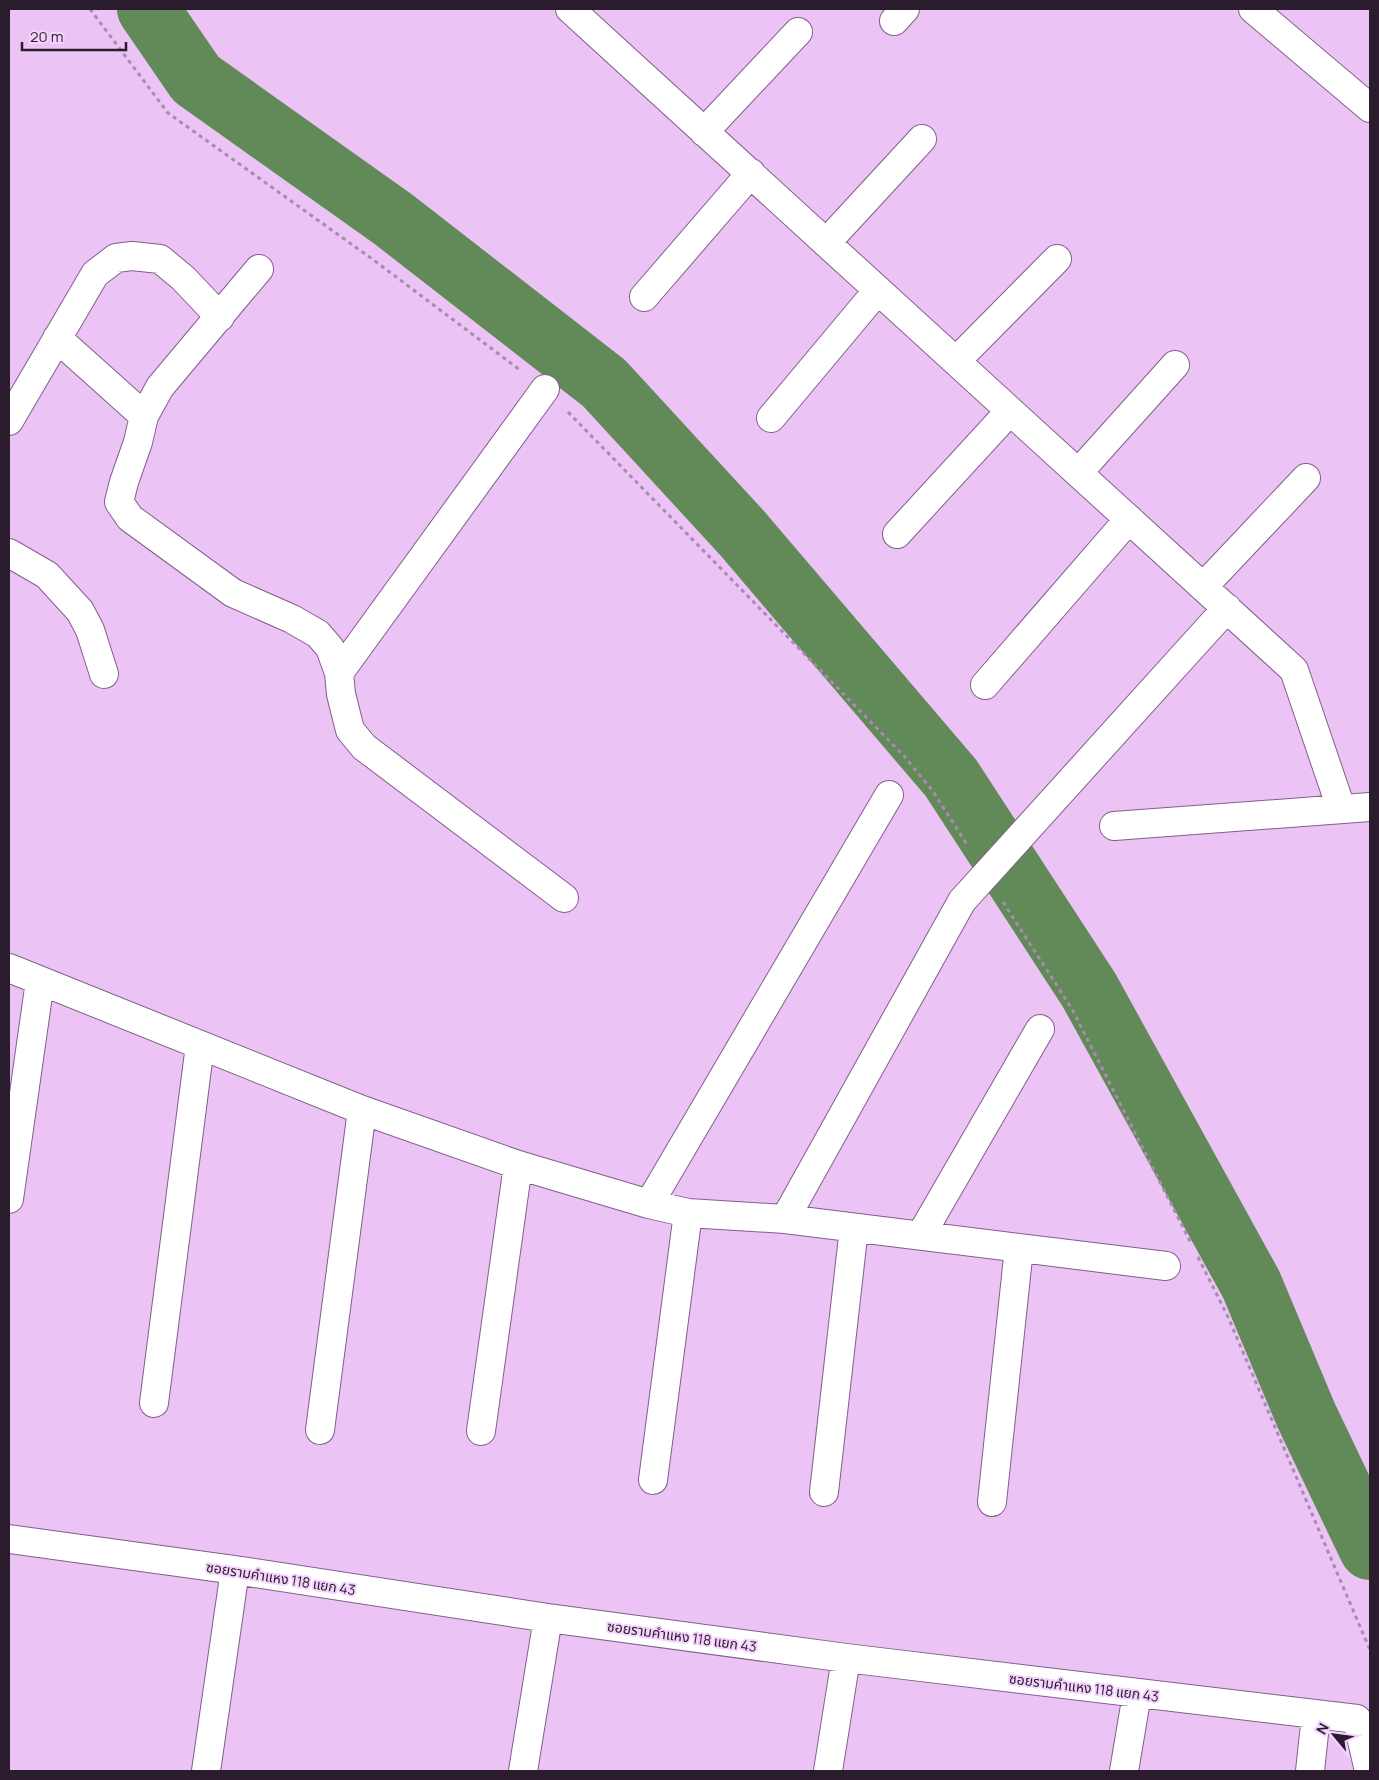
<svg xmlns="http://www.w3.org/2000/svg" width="1379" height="1780" viewBox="0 0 1379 1780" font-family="Manrope,'Noto Sans Thai',sans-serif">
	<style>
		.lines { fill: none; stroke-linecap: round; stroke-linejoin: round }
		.river { stroke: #628a58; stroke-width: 62 }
		.street-casing { stroke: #825f8b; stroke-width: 30 }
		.path { stroke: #aa8ab2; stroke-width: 3; stroke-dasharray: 4 4; stroke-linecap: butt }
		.street { stroke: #fff; stroke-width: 28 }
		.labels { text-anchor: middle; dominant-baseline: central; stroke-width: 4; stroke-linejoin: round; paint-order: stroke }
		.street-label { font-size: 14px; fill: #2a1b2d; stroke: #f4d3fc }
	</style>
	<rect width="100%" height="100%" fill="#ebc3f5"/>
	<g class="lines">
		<path class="river" d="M 148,9 L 196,79 L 393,219 L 604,383 L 742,533 L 951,778 L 1089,990 L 1251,1284 L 1306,1415 L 1370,1549"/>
		<defs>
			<path id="street" d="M 570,9 L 1294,670 L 1341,808
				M 1253,9 L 1370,108
				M 894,21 L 905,9
				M 704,132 L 798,32
				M 826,243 L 922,139
				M 259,269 L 160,387 L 144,416 L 138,442 L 124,482 L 119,502 L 130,518 L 233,593 L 292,619 L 318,634 L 330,648 L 339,673 L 341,694 L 350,730 L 364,747 L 564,898
				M 644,297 L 751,173
				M 57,338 L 144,416
				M 956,361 L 1057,259
				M 771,418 L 878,290
				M 9,421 L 95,274 L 116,258 L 132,256 L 160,259 L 183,278 L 220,317
				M 1078,473 L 1175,365
				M 897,534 L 1010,411
				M 9,553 L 47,575 L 80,611 L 90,630 L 104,674
				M 1203,587 L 1306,478
				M 339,673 L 545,389
				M 985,685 L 1129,519
				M 1114,826 L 1370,807
				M 9,968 L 362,1110 L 518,1165 L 649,1204 L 688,1213 L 785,1219 L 1166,1266
				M 9,1199 L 40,981
				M 649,1204 L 889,795
				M 785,1219 L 962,901 L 1227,608
				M 921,1235 L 1040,1029
				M 154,1403 L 200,1045
				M 320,1430 L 362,1110
				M 481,1431 L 518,1165
				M 653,1480 L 688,1213
				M 824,1492 L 854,1228
				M 992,1502 L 1019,1248
				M 9,1539 L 235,1570 L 548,1618 L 846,1658 L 1357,1719 L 1369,1771
				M 206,1771 L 235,1570
				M 523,1771 L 548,1618
				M 828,1771 L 846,1658
				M 1124,1771 L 1137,1694
				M 1310,1771 L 1316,1715"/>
		</defs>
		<use href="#street" class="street-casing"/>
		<path class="path" d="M 90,9 L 168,113 L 375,261 L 520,370
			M 568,412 L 904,756 L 932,790 L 968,846
			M 1003,902 L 1072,1009 L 1192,1245
			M 1198,1257 L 1228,1317 L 1370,1650"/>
		<use href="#street" class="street"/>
	</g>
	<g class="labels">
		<g class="street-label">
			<text transform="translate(281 1578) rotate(9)">ซอยรามคำแหง 118 แยก 43</text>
			<text transform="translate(682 1636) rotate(8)">ซอยรามคำแหง 118 แยก 43</text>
			<text transform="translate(1084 1687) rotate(7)">ซอยรามคำแหง 118 แยก 43</text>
		</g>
	</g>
	<rect width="1379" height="1780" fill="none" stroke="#2a1b2d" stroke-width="20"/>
	<g transform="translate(1334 1735) rotate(299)" stroke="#f4d3fc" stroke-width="4" paint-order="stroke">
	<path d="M0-4L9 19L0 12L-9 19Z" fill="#2a1b2d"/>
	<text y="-8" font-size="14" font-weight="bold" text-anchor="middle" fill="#2a1b2d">N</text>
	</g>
	<path d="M22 42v8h104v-8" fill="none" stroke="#2a1b2d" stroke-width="2.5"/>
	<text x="30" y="42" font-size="15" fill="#2a1b2d" stroke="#f4d3fc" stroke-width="4" paint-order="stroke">20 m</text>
</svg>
